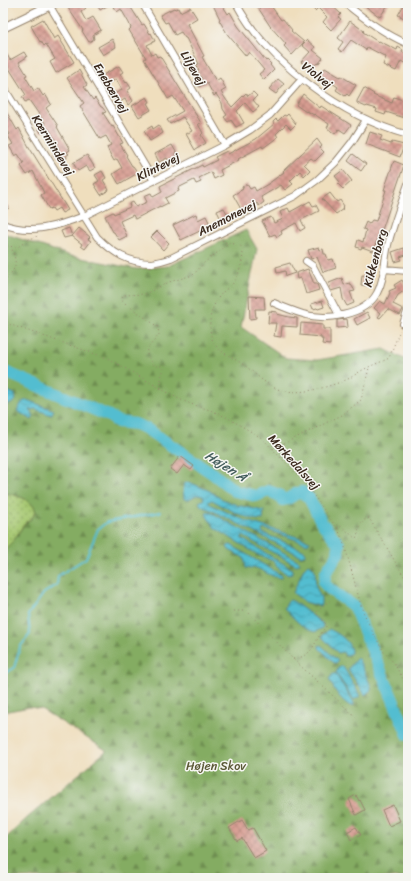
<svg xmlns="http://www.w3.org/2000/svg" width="411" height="881" viewBox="0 0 411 881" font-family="Sriracha,sans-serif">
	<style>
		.grass { fill: url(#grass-dots); stroke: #707847 }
		.forest { fill: url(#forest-firs); stroke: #606b40 }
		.water { fill: url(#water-waves); stroke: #477477 }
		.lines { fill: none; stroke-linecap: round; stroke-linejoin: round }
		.stream { stroke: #53bdd0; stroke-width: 2 }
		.river { stroke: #53bdd0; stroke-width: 12 }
		.building { fill: url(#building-cross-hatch) }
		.minor-casing { stroke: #95846e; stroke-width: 8 }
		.tertiary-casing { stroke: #95846e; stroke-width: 10 }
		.path { stroke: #95846e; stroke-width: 1; stroke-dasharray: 1 3; stroke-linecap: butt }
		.minor { stroke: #fff; stroke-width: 6 }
		.tertiary { stroke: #fff; stroke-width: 8 }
		.labels { text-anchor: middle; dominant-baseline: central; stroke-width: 3; stroke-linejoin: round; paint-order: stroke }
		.street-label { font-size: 12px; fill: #3b2a1e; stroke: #f6f6f2 }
		.park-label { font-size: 12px; fill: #5b5937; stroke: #f6f6f2 }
		.water-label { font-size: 13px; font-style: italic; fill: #435d5c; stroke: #f6f6f2 }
	</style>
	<defs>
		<pattern id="grass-dots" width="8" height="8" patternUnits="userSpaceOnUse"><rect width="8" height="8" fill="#a5c770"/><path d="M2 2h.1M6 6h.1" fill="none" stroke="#88a25b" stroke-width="1.8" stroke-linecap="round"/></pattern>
		<pattern id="forest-firs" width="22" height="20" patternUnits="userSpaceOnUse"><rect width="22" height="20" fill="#84ac62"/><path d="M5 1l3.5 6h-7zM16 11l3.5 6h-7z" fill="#6d8c50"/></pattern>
		<pattern id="water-waves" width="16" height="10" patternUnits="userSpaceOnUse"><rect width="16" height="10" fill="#53bdd0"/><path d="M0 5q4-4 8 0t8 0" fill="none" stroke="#469aa8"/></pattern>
		<pattern id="building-cross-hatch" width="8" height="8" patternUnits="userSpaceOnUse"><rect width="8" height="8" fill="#d79c91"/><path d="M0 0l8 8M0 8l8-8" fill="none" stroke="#b07f76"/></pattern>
	</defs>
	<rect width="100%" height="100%" fill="#f6f6f2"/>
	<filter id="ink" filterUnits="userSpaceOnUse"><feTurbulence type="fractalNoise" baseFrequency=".025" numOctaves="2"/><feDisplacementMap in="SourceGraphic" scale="8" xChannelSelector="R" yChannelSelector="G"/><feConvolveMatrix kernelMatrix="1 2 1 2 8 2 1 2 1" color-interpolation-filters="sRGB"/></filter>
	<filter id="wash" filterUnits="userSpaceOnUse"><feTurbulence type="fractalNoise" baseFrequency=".012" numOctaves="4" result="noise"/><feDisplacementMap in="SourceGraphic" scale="16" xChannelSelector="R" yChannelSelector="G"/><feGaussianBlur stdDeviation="0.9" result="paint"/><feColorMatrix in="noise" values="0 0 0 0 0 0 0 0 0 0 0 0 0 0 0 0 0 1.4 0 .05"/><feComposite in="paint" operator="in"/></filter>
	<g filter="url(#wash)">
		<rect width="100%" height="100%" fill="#efdebd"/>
		<path class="grass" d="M 3,493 C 15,494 33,499 36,512 L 31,519 L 25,523 L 14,540 L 3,551 Z"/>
		<path class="forest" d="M 246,230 L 257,249 L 241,327 L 286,358 L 317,360 L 384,349 L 408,361 L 408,878 L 3,878 L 3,841 L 26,819 L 106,751 L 106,750 L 41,709 L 30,707 L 3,712 L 3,551 L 14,540 L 25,523 L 31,519 L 36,512 C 33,499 15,494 3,493 L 3,233 L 71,256 L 137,269 L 168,266 Z"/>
		<path class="water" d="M 3,389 L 15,394 L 16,400 L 11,404 L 3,404 Z
			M 27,400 L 54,410 L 51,415 L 35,409 L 30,410 L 34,416 L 32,420 L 17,411 L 22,402 Z
			M 189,482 L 210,491 L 220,498 L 237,505 L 264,511 L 263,520 C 248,521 226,508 212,500 L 208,502 L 210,504 L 244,520 L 310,541 L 308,544 L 265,529 L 262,530 L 263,533 L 305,551 L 306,554 L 301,556 L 211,510 L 201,506 L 199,502 L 204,499 L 203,496 L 196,495 L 188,500 L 184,499 L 183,489 L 185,483 Z
			M 207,512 L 212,513 L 299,561 L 300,564 L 296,565 L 243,536 L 241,538 L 292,569 L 292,574 L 288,575 L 277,567 L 273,561 L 258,555 L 215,528 L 206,515 Z
			M 229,545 L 231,545 L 281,575 L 282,578 C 271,578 263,569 253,567 L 250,569 L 246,568 L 244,558 L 229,550 L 227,547 Z
			M 308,564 L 311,565 L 315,570 L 316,587 L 321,598 L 321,605 L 319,606 L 305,602 L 293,593 L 304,568 Z
			M 289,600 L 293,601 L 322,623 L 323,625 L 322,628 L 315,632 C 302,629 293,617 284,608 Z
			M 329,629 C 338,633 352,642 351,653 L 345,656 L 343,652 L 338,653 L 323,638 L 322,636 Z
			M 319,645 L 322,646 L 338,661 L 336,663 L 334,663 L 319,648 Z
			M 357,658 L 359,660 L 371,686 L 371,690 L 365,695 L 348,669 Z
			M 342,666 L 344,668 L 358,692 L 360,696 L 354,700 L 336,673 L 338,668 Z
			M 335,673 L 354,703 L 354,705 L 352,707 C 341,701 334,690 329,679 L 332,675 Z"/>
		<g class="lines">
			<path class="stream" d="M 3,674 L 14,668 L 20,647 L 30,634 L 28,615 L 44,593 L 57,585 L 58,576 L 86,558 L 98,529 L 107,522 L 160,512"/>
			<path class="river" d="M 3,371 L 109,416 L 118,422 L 135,424 L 145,428 L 212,473 L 235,491 L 256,496 L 268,491 L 279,495 L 282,500 C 293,499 292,493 302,492 L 309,498 L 322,523 L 339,544 L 338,554 L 326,572 L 324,583 C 332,594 345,598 354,607 L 383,676
				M 386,683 L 408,735"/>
		</g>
		<g id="blocks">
			<path class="building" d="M 76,3 L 82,3 L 86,8 L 81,12 L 86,21 L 93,17 L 101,30 L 93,35 L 94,39 L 89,42 L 82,31 L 83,30 L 68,8 Z
				M 96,3 L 112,3 L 100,10 Z
				M 120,3 L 128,3 L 142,25 L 144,24 L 150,34 L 151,33 L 155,41 L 147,45 L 152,55 L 155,53 L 157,57 L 160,56 L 201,123 L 198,124 L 203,133 L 201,135 L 206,143 L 195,150 L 186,134 L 192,131 L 183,117 L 170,124 L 167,120 L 183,111 L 173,96 L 168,99 L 164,92 L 144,59 L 146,58 L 129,30 L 131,28 L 129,23 L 121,9 L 117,12 L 113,7 Z
				M 212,3 L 221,3 L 228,14 L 230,12 L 238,26 L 266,61 L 267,60 L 271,64 L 270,65 L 274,70 L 264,80 L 259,74 L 264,70 L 249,52 L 246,56 L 228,35 L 219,20 L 220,19 Z
				M 255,3 L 269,3 L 281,20 L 283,19 L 292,30 L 291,31 L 304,42 L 292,55 L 284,46 L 286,44 L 270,26 Z
				M 308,3 L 329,3 L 341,14 L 338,17 L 341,19 L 331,30 L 323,22 L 327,17 L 318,8 L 315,11 Z
				M 361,3 L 389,3 L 380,17 Z
				M 405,3 L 408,3 L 408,20 L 398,15 Z
				M 190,7 L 197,18 L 187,24 L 204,56 L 202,57 L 216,81 L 220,78 L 226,89 L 221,92 L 227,101 L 232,107 L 246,93 L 248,96 L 253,92 L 257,96 L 253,100 L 259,107 L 253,112 L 245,103 L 237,111 L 244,123 L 236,127 L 231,120 L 228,122 L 224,117 L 227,115 L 223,109 L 222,103 L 216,94 L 214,96 L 207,83 L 199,87 L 196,82 L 202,79 L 197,71 L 199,70 L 196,65 L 199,64 L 186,38 L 185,38 L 181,32 L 175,35 L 168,22 L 165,23 L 160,15 L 174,8 L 175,9 L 178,8 L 180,12 Z
				M 43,19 L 54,39 L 58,36 L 74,62 L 56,73 L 50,62 L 55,59 L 46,44 L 44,46 L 41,41 L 40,42 L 31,26 Z
				M 350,21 L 364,31 L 363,32 L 378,42 L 379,41 L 397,50 L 398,47 L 403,50 L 402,52 L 408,55 L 408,65 L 401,61 L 396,71 L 383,65 L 386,57 L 367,47 L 366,50 L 351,40 L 342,52 L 338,49 L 343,42 L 338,38 Z
				M 112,39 L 116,47 L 103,55 L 98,47 Z
				M 307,40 L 315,47 L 313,50 L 323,58 L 318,64 L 317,63 L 315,65 L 314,64 L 310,69 L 301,62 L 310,52 L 302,45 Z
				M 3,47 L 10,60 L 24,52 L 27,57 L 19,62 L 27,75 L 25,76 L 34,91 L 38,88 L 43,96 L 45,94 L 51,104 L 46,108 L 58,126 L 57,127 L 70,150 L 67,152 L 69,154 L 66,156 L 67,158 L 61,161 L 55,151 L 59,149 L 57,146 L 58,145 L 49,129 L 41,133 L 38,128 L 45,123 L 29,100 L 25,102 L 22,97 L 26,95 L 5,62 L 3,63 Z
				M 119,66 L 123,72 L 120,74 L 126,83 L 127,82 L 131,88 L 127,91 L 133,101 L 128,105 L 125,99 L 117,104 L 112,95 L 122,90 L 116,79 L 108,84 L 103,75 Z
				M 325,68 L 340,77 L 341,76 L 356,85 L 349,96 L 347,94 L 345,96 L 336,90 L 338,87 L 320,75 Z
				M 79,70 L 87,85 L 84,87 L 93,100 L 95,98 L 101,107 L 102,107 L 106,112 L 103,113 L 112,127 L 113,126 L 123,143 L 120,144 L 127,155 L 126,156 L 132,166 L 133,166 L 138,173 L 119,184 L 113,174 L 122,168 L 117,159 L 114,161 L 109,152 L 107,147 L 111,145 L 106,136 L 100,139 L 80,106 L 84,103 L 67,78 Z
				M 278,79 L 284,84 L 276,94 L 269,89 Z
				M 364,88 L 374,94 L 373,95 L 392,103 L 394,97 L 408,102 L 408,119 L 386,112 L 385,115 L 376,112 L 377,109 L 367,106 L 366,107 L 357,103 L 357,101 Z
				M 303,94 L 320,108 L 321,106 L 351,125 L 345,133 L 339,129 L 335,134 L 327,128 L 329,124 L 314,114 L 314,115 L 307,111 L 306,112 L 296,105 Z
				M 147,97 L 150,102 L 147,103 L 151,110 L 139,117 L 132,106 Z
				M 3,106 L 17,130 L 19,128 L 29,147 L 68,210 L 62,213 L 59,208 L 54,211 L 52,208 L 49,209 L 41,195 L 44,193 L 33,171 L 27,175 L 21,166 L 24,163 L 18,154 L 15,156 L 9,146 L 13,144 L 8,136 L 10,134 L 3,123 Z
				M 288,114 L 296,124 L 291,129 L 286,124 L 276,134 L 278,137 L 263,148 L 262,146 L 238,159 L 239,160 L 220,170 L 222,175 L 214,179 L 211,172 L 199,178 L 201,182 L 196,184 L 194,180 L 178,188 L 179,191 L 165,198 L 168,203 L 160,207 L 160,206 L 135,219 L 133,215 L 120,221 L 127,236 L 119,240 L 114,232 L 113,232 L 105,216 L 113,212 L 114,214 L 130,207 L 129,204 L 133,202 L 136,207 L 147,202 L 144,196 L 151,193 L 153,197 L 162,192 L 160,186 L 202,165 L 203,167 L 217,160 L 215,157 L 227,151 L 228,154 L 256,139 L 274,124 L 273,122 L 276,119 L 278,121 L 284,115 L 286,116 Z
				M 159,125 L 163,133 L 150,141 L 144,131 L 152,126 L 153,129 Z
				M 370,132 L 382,136 L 380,140 L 391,144 L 392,142 L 404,145 L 400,157 L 366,144 Z
				M 317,139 L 322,146 L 320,148 L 324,152 L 315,161 L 311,158 L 304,164 L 310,170 L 304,176 L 300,171 L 290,181 L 293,184 L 285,190 L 281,185 L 261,197 L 264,202 L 259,206 L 257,203 L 242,211 L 233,195 L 243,189 L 242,187 L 247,184 L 250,189 L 254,187 L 256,191 L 268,184 L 284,172 L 283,171 Z
				M 172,145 L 176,152 L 175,154 L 178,160 L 170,164 L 167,158 L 159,162 L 155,154 Z
				M 353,154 L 366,164 L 361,171 L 348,161 Z
				M 87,155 L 95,168 L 90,171 L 86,166 L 78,171 L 73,163 Z
				M 394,161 L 404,165 L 381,233 L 380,233 L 373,251 L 362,247 L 361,249 L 356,247 L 358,240 L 363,242 L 366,230 L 363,229 L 366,222 L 369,224 L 372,220 L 376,221 L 386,190 L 384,190 Z
				M 343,170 L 352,181 L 343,189 L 338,184 L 340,182 L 335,176 Z
				M 102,171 L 106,178 L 103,180 L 109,190 L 101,195 L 94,184 L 99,181 L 95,175 Z
				M 330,193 L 337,202 L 340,200 L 344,206 L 342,208 L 343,209 L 336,214 L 322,199 Z
				M 3,198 L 9,208 L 3,211 Z
				M 310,201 L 313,206 L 316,205 L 319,211 L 301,220 L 305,228 L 300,231 L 296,223 L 281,231 L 282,234 L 277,237 L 275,234 L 270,236 L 262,221 L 271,217 L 274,223 L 283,219 L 280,212 L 288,208 L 290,212 Z
				M 224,208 L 230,219 L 223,223 L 217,211 Z
				M 196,214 L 198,220 L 206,216 L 210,224 L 201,228 L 202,230 L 181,240 L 173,225 Z
				M 69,228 L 72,236 L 64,238 L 61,231 Z
				M 79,228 L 90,237 L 88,239 L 91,241 L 85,249 L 81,246 L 82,244 L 72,236 Z
				M 157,231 L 169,243 L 163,250 L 151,237 Z
				M 319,247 L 320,250 L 323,249 L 324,254 L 326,254 L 328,260 L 333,259 L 336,268 L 323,272 L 317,257 L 311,259 L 308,250 Z
				M 404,248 L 406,255 L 400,257 L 402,260 L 395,262 L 392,252 Z
				M 290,263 L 295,273 L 286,276 L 285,271 L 277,273 L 276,267 Z
				M 308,269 L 314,284 L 317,284 L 319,290 L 306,294 L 301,278 L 297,279 L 296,273 Z
				M 362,275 L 370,276 L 368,286 L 361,285 Z
				M 342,278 L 344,285 L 350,283 L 355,291 L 350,292 L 354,303 L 347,306 L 343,299 L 341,288 L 331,291 L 329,283 Z
				M 402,280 L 407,289 L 398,295 L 393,304 L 403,309 L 400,315 L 388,309 L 380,318 L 378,317 L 381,313 L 380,313 L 374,308 L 380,301 L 385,304 L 390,293 L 389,291 L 396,288 L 394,285 Z
				M 249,296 L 264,297 L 265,309 L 255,309 L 256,318 L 250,319 Z
				M 322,301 L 324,307 L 318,309 L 317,308 L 313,309 L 311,304 Z
				M 269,311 L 277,312 L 277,314 L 289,317 L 297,318 L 297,327 L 282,326 L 281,337 L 274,336 L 276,323 L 268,323 Z
				M 367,312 L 370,318 L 357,325 L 354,319 Z
				M 347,319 L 348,327 L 337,328 L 337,320 Z
				M 301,323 L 323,325 L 323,329 L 330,329 L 330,345 L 322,344 L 323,339 L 321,339 L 321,337 L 300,335 Z
				M 180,456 L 194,466 L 191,470 L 184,465 L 177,474 L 170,469 Z
				M 356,795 L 359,801 L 360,800 L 365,810 L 356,815 L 349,799 Z
				M 393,805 L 400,821 L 389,826 L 382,810 Z
				M 242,820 L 248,830 L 253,828 L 266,851 L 254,858 L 242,838 L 237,841 L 229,828 Z
				M 356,827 L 361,835 L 351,840 L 347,832 Z"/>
		</g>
	</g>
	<g filter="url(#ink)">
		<use href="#blocks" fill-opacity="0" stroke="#95846e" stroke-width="1"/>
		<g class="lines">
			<defs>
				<path id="minor" d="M 48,3 L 154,181
					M 142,3 L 225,145
					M 236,3 C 268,63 343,117 408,135
					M 345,3 C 364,19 385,34 408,44
					M 3,86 L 97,237 C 113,253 128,263 152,263 C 158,262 165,260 171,258 L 295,196 L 317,180 L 336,162 L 352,142 L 366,120
					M 3,224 C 30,235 58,226 84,216 L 225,145 L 250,130 L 270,115 L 302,79
					M 306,261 L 313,266 L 339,315
					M 384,269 L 408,271
					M 274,303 C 283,307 293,311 303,314 C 325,321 365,316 377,293 C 385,279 384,261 388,245 C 393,225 401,204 408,184
					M 403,324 L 408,309"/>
				<path id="tertiary" d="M 3,28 L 55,3"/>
			</defs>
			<use href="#minor" class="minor-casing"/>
			<use href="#tertiary" class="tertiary-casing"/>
			<path class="path" d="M 222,240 L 224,242 L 240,245 L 243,250 C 243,261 240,272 234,282 C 231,286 226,289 223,292 C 216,299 210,312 210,322 C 209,349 222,351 241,363 C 252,370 262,382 275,388 C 296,397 325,388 346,380 C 353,377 359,371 367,368 C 374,364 382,362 389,358 L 400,330
				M 3,246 L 18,247 L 29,239 L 36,237 L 37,235
				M 3,282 C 17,268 18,265 11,247
				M 3,320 L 11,325 L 107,358 L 179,399 L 191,404 L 210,410 L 226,417 L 262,438 L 305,483 L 339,531 L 345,547 L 362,609 L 371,629 L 384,652 L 394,663 L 408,688
				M 161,388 L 161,378 L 164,368 L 162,366 L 155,366 L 147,356 L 148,348 L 159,335 L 158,327 L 122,301 L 122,298 L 124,295 L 145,294 L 169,282 L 193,275 L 205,262 L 230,243
				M 273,449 L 342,415 L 361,400 L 369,368
				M 337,528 L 341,526 L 355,538 L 357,537 C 359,529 360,520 369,518 L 408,583
				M 234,611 L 245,611 L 248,612 L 293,659 L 357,718
				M 293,659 C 316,656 313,640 326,627 L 326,624 L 316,613 L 325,604 L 330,601"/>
			<use href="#minor" class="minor"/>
			<use href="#tertiary" class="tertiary"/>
		</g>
	</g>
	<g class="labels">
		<g class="street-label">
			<text transform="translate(193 68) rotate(60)">Liljevej</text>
			<text transform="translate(317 75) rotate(38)">Violvej</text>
			<text transform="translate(111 88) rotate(59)">Enebærvej</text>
			<text transform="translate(53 145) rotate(58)">Kærmindevej</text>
			<text transform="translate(158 167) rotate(-27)">Klintevej</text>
			<text transform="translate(227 218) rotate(-27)">Anemonevej</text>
			<text transform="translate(375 258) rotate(-75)">Kikkenborg</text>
			<text transform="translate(294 462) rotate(48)">Mørkedalsvej</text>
		</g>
		<g class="park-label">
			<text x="216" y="766">Højen Skov</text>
		</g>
		<g class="water-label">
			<text transform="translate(226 466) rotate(32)">Højen Å</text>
		</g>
	</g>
	<rect width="411" height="881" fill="none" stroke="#f6f6f2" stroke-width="16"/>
</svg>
